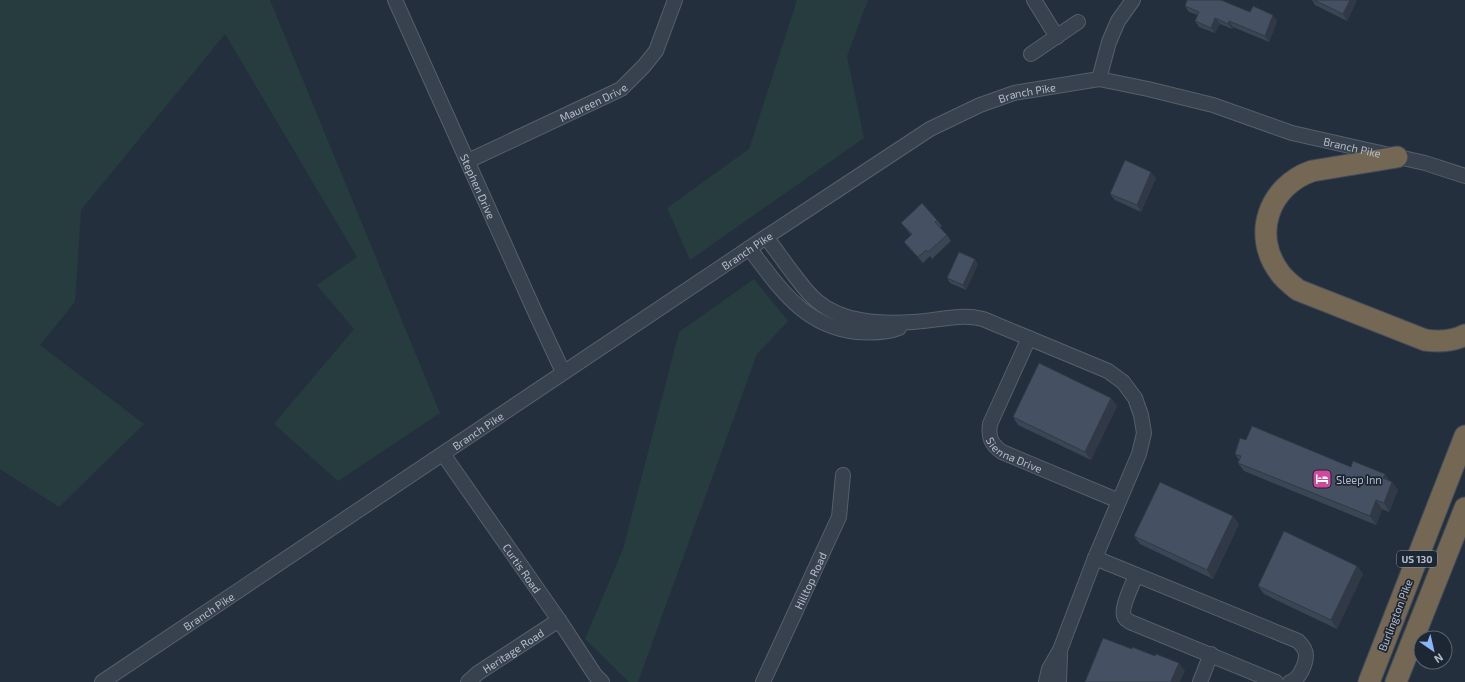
<svg xmlns="http://www.w3.org/2000/svg" width="1465" height="682" viewBox="0 0 1465 682" font-family="'Exo 2',sans-serif">
	<style>
		.green { fill: #263c3f }
		.lines { fill: none; stroke-linecap: round; stroke-linejoin: round }
		.minor-casing { stroke: #565f6c; stroke-width: 16 }
		.highway-casing { stroke: #434c59; stroke-width: 23 }
		.minor { stroke: #38414e; stroke-width: 14 }
		.highway { stroke: #746855; stroke-width: 21 }
		.wall { fill: #3b4654 }
		.shaded-wall { fill: #303945 }
		.building { fill: #455162; stroke: #303945 }
		.labels { text-anchor: middle; dominant-baseline: central; stroke-width: 3.5; stroke-linejoin: round; paint-order: stroke }
		.shield { fill: #1d2633; stroke: #878f9c; stroke-width: 1 }
		.shield-label { font-size: 10px; font-weight: bold; fill: #b4bcc9 }
		.street-label { font-size: 11px; fill: #b4bcc9; stroke: #1d2633 }
		.poi-label { font-size: 11px; fill: #b4bcc9; stroke: #1d2633; text-anchor: start }
	</style>
	<rect width="100%" height="100%" fill="#242f3e"/>
	<path class="green" d="M 0,0 L 270,0 L 440,413 L 338,481 L 274,424 L 354,329 L 317,285 L 357,257 L 225,34 L 81,210 L 75,302 L 40,345 L 144,424 L 59,507 L 0,469 Z
		M 797,0 L 868,0 L 847,56 L 864,138 L 690,260 L 667,208 L 749,149 Z
		M 754,279 L 788,321 L 757,354 L 638,682 L 629,682 L 585,639 L 623,549 L 679,332 Z"/>
	<g class="lines">
		<defs>
			<g id="minor">
				<path id="s1" d="M 395,0 L 535,312 L 563,372"/>
				<path d="M 1034,0 L 1057,37"/>
				<path d="M 1031,54 L 1078,22"/>
				<path d="M 1099,79 L 1109,42 L 1118,21 L 1133,0"/>
				<path id="s2" d="M 468,161 L 621,89 L 644,66 L 656,51 L 675,0"/>
				<path d="M 766,237 C 776,250 785,263 795,276 C 802,285 808,294 817,301 C 843,323 881,324 913,322 C 937,321 959,313 983,319 L 1108,371 L 1123,382 L 1135,398 L 1141,415 L 1144,433 L 1139,454 L 1095,558 L 1060,650 L 1049,669 L 1046,682"/>
				<path d="M 749,248 C 779,287 803,326 857,332 C 871,333 886,333 899,328"/>
				<path id="s3" d="M 1029,338 L 990,424 C 988,437 991,444 1002,452 L 1119,501"/>
				<path id="s4" d="M 443,454 L 559,620 L 595,675 L 602,682"/>
				<path d="M 1095,558 L 1298,641 C 1302,645 1306,650 1306,655 C 1306,664 1299,680 1290,682"/>
				<path d="M 1136,575 C 1133,584 1119,610 1125,618 C 1126,620 1128,620 1130,622 L 1276,682"/>
				<path id="s5" d="M 102,682 L 766,237 L 930,129 L 980,105 L 1014,93 L 1099,79 L 1148,89 L 1213,105 L 1292,133 L 1425,163 L 1465,176"/>
				<path id="s6" d="M 468,682 L 478,673 L 559,620"/>
				<path id="s7" d="M 763,682 L 839,517 L 843,475"/>
				<path d="M 1059,682 L 1060,655"/>
				<path d="M 1200,682 L 1211,654"/>
			</g>
			<path id="highway" d="M 1397,157 L 1312,171 C 1269,186 1251,235 1280,273 C 1285,280 1292,285 1298,290 L 1425,340 C 1439,342 1452,342 1465,335
				M 1369,682 L 1465,436
				M 1396,682 L 1465,508"/>
		</defs>
		<use href="#minor" class="minor-casing"/>
		<use href="#highway" class="highway-casing"/>
		<use href="#minor" class="minor"/>
		<use href="#highway" class="highway"/>
	</g>
	<path class="wall" d="M 1312,0 L 1357,0 L 1347,21 L 1315,5 Z
		M 1185,6 L 1250,12 L 1277,21 L 1269,42 L 1233,27 L 1232,29 L 1220,24 L 1215,33 L 1199,27 L 1195,21 L 1198,15 L 1189,12 Z
		M 1156,178 L 1141,212 L 1115,200 L 1110,194 Z
		M 937,220 L 942,226 L 940,228 L 947,235 L 951,241 L 932,259 L 930,256 L 923,263 L 909,248 L 904,242 L 911,235 L 901,223 Z
		M 978,264 L 966,290 L 950,283 L 947,278 Z
		M 1111,398 L 1117,406 L 1091,460 L 1018,425 L 1013,417 Z
		M 1246,440 L 1351,467 L 1385,474 L 1389,480 L 1392,482 L 1398,490 L 1389,512 L 1382,509 L 1376,525 L 1244,471 L 1238,463 L 1239,460 L 1235,454 Z
		M 1239,524 L 1213,579 L 1140,544 L 1134,536 Z
		M 1357,566 L 1363,574 L 1337,629 L 1264,594 L 1258,586 Z"/>
	<path class="shaded-wall" d="M 1350,0 L 1357,0 L 1347,21 L 1343,14 Z
		M 1273,15 L 1277,21 L 1269,42 L 1265,36 Z
		M 1215,18 L 1220,24 L 1215,33 L 1211,28 Z
		M 1229,21 L 1233,27 L 1232,29 L 1228,24 Z
		M 1151,172 L 1156,178 L 1141,212 L 1137,205 Z
		M 975,259 L 978,264 L 966,290 L 963,285 Z
		M 1111,398 L 1117,406 L 1091,460 L 1085,452 Z
		M 1385,474 L 1390,483 L 1383,478 Z
		M 1392,482 L 1398,490 L 1389,512 L 1384,503 Z
		M 1376,500 L 1382,509 L 1376,525 L 1370,516 Z
		M 1233,516 L 1239,524 L 1213,579 L 1207,570 Z
		M 1357,566 L 1363,574 L 1337,629 L 1331,620 Z
		M 1179,663 L 1185,671 L 1180,682 L 1172,682 L 1171,681 Z"/>
	<path class="building" d="M 1187,0 L 1221,0 L 1250,12 L 1253,6 L 1273,15 L 1265,36 L 1229,21 L 1228,24 L 1215,18 L 1211,28 L 1195,21 L 1199,12 L 1185,6 Z
		M 1314,0 L 1350,0 L 1343,14 Z
		M 1125,160 L 1151,172 L 1137,205 L 1110,194 Z
		M 922,203 L 937,220 L 935,222 L 947,235 L 928,252 L 926,250 L 918,257 L 904,242 L 912,234 L 901,223 Z
		M 959,252 L 975,259 L 963,285 L 947,278 Z
		M 1039,363 L 1111,398 L 1085,452 L 1013,417 Z
		M 1252,426 L 1351,467 L 1353,461 L 1385,474 L 1383,478 L 1392,482 L 1384,503 L 1376,500 L 1370,516 L 1238,463 L 1241,456 L 1235,454 L 1240,438 L 1246,440 Z
		M 1160,482 L 1233,516 L 1207,570 L 1134,536 Z
		M 1284,531 L 1357,566 L 1331,620 L 1258,586 Z
		M 1103,638 L 1132,649 L 1132,647 L 1155,656 L 1156,654 L 1179,663 L 1171,681 L 1173,682 L 1085,682 Z"/>
	<defs>
		<symbol id="hotel-square" viewBox="-11 -11 22 22"><rect x="-9" y="-9" width="18" height="18" rx="4" fill="#d1479c" stroke="#1d2633"/><path d="M-6-4.5h1.5V1H6V5H4.5V3h-9V5H-6ZM-4 0a1.8 1.8 0 1 1 3.6 0ZM.5 0V-2.5h3Q6-2.5 6 0Z" fill="#fff"/></symbol>
	</defs>
	<g fill-rule="evenodd">
		<use href="#hotel-square" x="1311" y="468" width="22" height="22"/>
	</g>
	<g class="labels">
		<rect class="shield" x="1397" y="551" width="40" height="16" rx="3"/>
		<g class="shield-label">
			<text x="1417" y="559">US 130</text>
		</g>
		<g class="street-label">
			<text stroke="none"><textPath href="#s5" startOffset="1100">Branch Pike</textPath></text>
			<text stroke="none"><textPath href="#s2" startOffset="138">Maureen Drive</textPath></text>
			<text stroke="none"><textPath href="#s5" startOffset="1436">Branch Pike</textPath></text>
			<text stroke="none"><textPath href="#s1" startOffset="204">Stephen Drive</textPath></text>
			<text stroke="none"><textPath href="#s5" startOffset="776">Branch Pike</textPath></text>
			<text stroke="none"><textPath href="#s5" startOffset="452">Branch Pike</textPath></text>
			<text stroke="none"><textPath href="#s3" startOffset="139">Sienna Drive</textPath></text>
			<text stroke="none"><textPath href="#s4" startOffset="139">Curtis Road</textPath></text>
			<text stroke="none"><textPath href="#s7" startOffset="112">Hilltop Road</textPath></text>
			<text stroke="none"><textPath href="#s5" startOffset="128">Branch Pike</textPath></text>
			<text transform="translate(1395 615) rotate(-69)">Burlington Pike</text>
			<text stroke="none"><textPath href="#s6" startOffset="55">Heritage Road</textPath></text>
		</g>
		<g class="poi-label">
			<text x="1336" y="479">Sleep Inn</text>
		</g>
	</g>
	<g transform="translate(1433 650) rotate(146)"><circle r="19" fill="#1d2633" stroke="#59626f"/>
	<path d="M0-3L7 15L0 10L-7 15Z" fill="#8ab4f8"/>
	<text y="-6" font-size="11" font-weight="bold" text-anchor="middle" fill="#b4bcc9">N</text>
	</g>
</svg>
